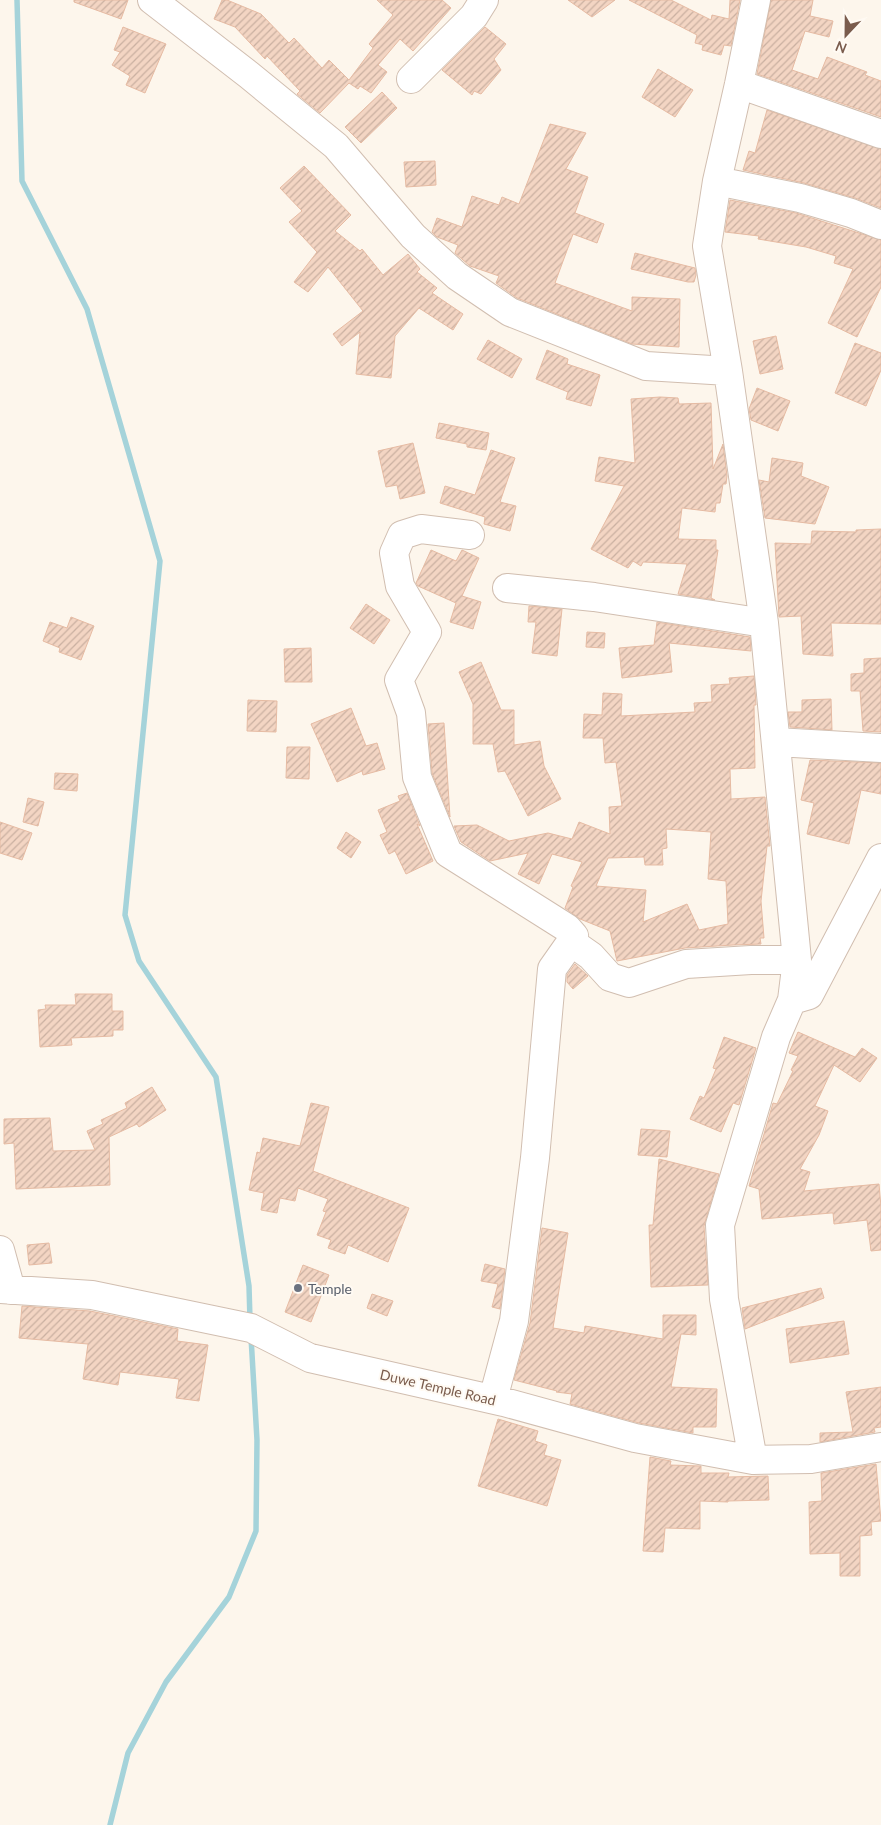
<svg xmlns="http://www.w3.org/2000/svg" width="881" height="1825" viewBox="0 0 881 1825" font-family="Lato,sans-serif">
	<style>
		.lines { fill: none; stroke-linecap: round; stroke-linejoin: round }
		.stream { stroke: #a5d3da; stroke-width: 5.5 }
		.building { fill: url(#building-hatch); stroke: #e6bba3; fill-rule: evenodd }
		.minor-casing { stroke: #d1beb0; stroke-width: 30 }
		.minor { stroke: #fff; stroke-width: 28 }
		.worship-dot { fill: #6b7280; stroke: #fffaf3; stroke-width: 2 }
		.labels { text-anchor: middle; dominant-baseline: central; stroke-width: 4; stroke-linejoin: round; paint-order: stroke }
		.worship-label { font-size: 14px; fill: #5b616d; stroke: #fffaf3; text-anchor: start }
		.street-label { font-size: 14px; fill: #7a5c4d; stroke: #fffaf3 }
	</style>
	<defs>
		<pattern id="building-hatch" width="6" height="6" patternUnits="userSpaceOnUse" patternTransform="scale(1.25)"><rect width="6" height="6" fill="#f3d5c3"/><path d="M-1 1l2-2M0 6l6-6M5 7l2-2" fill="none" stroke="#cab0a1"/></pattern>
	</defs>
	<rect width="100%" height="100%" fill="#fdf6ec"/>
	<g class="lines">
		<path class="stream" d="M 17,0 L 22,181 L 87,309 L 160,561 L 125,915 L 139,961 L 216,1077 L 249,1286 L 250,1320
			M 110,1825 L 128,1753 L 166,1682 L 229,1597 L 256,1531 L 257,1440 L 251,1337"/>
	</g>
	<path class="building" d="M 74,0 L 128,0 L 121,19 L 74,2 Z
		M 222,0 L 227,0 L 261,14 L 289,43 L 294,38 L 322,68 L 329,60 L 349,80 L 373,48 L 369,44 L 393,15 L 377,0 L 442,0 L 451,8 L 413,51 L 400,39 L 378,65 L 387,72 L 371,93 L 360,86 L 358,89 L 349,83 L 320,113 L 297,94 L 300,91 L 267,56 L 265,59 L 235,27 L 214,19 Z
		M 568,0 L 615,0 L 592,17 Z
		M 629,0 L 671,0 L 711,20 L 712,15 L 729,19 L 730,0 L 740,0 L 731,46 L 724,45 L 721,55 L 702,50 L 703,45 L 695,43 L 697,35 Z
		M 771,0 L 813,0 L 810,16 L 833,21 L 829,37 L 805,31 L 792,70 L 818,79 L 827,57 L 867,72 L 865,75 L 881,81 L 881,117 L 757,74 Z
		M 123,27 L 166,44 L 145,93 L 126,85 L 130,76 L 112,65 L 120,52 L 114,50 Z
		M 485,27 L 506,44 L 494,59 L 501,70 L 481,94 L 474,91 L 472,95 L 442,70 Z
		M 658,69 L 693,90 L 675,117 L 642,97 Z
		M 382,92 L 397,108 L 361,143 L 345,127 Z
		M 767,110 L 881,149 L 881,208 L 855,198 L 804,183 L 743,170 L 749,151 L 755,153 Z
		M 550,124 L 586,133 L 566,169 L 588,177 L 575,213 L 604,224 L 597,243 L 573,234 L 555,283 L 632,311 L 632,297 L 680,299 L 679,347 L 632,344 L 517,298 L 496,283 L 499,276 L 470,266 L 455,253 L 458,245 L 437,237 L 432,232 L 437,218 L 462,227 L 472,196 L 499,205 L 502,197 L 519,204 Z
		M 435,161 L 436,185 L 406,187 L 404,162 Z
		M 304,166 L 351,215 L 335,231 L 360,251 L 362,249 L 383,275 L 408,254 L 420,269 L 417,272 L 437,288 L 432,293 L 463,314 L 453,330 L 419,308 L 395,336 L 391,378 L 356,374 L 360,332 L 342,346 L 333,334 L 363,311 L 328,267 L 308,292 L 294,282 L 317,252 L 289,222 L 302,211 L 280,188 Z
		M 730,200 L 796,213 L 881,240 L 881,287 L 857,337 L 828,323 L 853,269 L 834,263 L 836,256 L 806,247 L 758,239 L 759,236 L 725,232 Z
		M 635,253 L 695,268 L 696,275 L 694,282 L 688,282 L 631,269 Z
		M 776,336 L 783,369 L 760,374 L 753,341 Z
		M 488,340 L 522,359 L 512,378 L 477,359 Z
		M 855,343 L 881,353 L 881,370 L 866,406 L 835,393 Z
		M 547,350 L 568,359 L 567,364 L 600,375 L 591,406 L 566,399 L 568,392 L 536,379 Z
		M 757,388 L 790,401 L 778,431 L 751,420 L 749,409 Z
		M 660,397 L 678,398 L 679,404 L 711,403 L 713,469 L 723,444 L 727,476 L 726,484 L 723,484 L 720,503 L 716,503 L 715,512 L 682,508 L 678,539 L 716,540 L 716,550 L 718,550 L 711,598 L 715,600 L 678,594 L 687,564 L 643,562 L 641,566 L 633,561 L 628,568 L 591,549 L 624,486 L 595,481 L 599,457 L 635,463 L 631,399 Z
		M 439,423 L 489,433 L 486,450 L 467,447 L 467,444 L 436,438 Z
		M 413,443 L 425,493 L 400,499 L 397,485 L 386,487 L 378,451 Z
		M 491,450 L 515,458 L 500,502 L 516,506 L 510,531 L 484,524 L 485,517 L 440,503 L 445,486 L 475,495 Z
		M 772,458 L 803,463 L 801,476 L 829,487 L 815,524 L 765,518 L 759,480 L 769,482 Z
		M 881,529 L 881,624 L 831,623 L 833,656 L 803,654 L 801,616 L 779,617 L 775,543 L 811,544 L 812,531 L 856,532 L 856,530 Z
		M 431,550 L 456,561 L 462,550 L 479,558 L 462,596 L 481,602 L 473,629 L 450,622 L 456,603 L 418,586 L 416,583 Z
		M 366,604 L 390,620 L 374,644 L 350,628 Z
		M 529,606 L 562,609 L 557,656 L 532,653 L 536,622 L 528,622 Z
		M 71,617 L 94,626 L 81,660 L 59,652 L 60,648 L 43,641 L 50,622 L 67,628 Z
		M 657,622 L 750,637 L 751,651 L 669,643 L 672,672 L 622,678 L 619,648 L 654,645 Z
		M 587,632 L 605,633 L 604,648 L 586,647 Z
		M 311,648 L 312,682 L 285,682 L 284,649 Z
		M 881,658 L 881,732 L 863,731 L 860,691 L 851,691 L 851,674 L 864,673 L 864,659 Z
		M 481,662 L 501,710 L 514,710 L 514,745 L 540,741 L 544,766 L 561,799 L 528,816 L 505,771 L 498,772 L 493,744 L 473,744 L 473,704 L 459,672 Z
		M 754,676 L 756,705 L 754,705 L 755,768 L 730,769 L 731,799 L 765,797 L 770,846 L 767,846 L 761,901 L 764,938 L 760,938 L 761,944 L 733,945 L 685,948 L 617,961 L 610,931 L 580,919 L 565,908 L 573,887 L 571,886 L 582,862 L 552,854 L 539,884 L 518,874 L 528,853 L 490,861 L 461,842 L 454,826 L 477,825 L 509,841 L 548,833 L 572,839 L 579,822 L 610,834 L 609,807 L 622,806 L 616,762 L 605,763 L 603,738 L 583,738 L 584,714 L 602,715 L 603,693 L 622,694 L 621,716 L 695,712 L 694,703 L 712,702 L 711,685 L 730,684 L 729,678 ZM 666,829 L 711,832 L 708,879 L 726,881 L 728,924 L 699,930 L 687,904 L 643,922 L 646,890 L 596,886 L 608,858 L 644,857 L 645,865 L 663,865 L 662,849 L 667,848 Z
		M 831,699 L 832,730 L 790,727 L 788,712 L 802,712 L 802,700 Z
		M 248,700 L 277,701 L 276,732 L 247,731 Z
		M 351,708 L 366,746 L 377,743 L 385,769 L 363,775 L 362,771 L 337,782 L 311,724 Z
		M 444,723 L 450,817 L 432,773 L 428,724 Z
		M 287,747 L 310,747 L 309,779 L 286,778 Z
		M 810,760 L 881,763 L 881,794 L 861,790 L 849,844 L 807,834 L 814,803 L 801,800 Z
		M 55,773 L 78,774 L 77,791 L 54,789 Z
		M 407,793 L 420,826 L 417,824 L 433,861 L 406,874 L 395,851 L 389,854 L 380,835 L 387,832 L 378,810 L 400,801 L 398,796 Z
		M 28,798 L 44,802 L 38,826 L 23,822 Z
		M 0,822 L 32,833 L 22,860 L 0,853 Z
		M 346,832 L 361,842 L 351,858 L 337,848 Z
		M 575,964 L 588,976 L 573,989 L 567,982 L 567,975 Z
		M 75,994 L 112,994 L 112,1011 L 123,1011 L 123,1030 L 113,1030 L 113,1036 L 71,1038 L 72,1045 L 40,1047 L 38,1010 L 46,1009 L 45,1005 L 76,1005 Z
		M 798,1032 L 855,1057 L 862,1048 L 877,1058 L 860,1082 L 834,1065 L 815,1106 L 828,1111 L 819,1135 L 800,1169 L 810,1172 L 804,1191 L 879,1184 L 881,1207 L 881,1250 L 871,1251 L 867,1220 L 834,1224 L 833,1213 L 831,1213 L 762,1219 L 759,1189 L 749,1186 L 773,1103 L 777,1104 L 793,1071 L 791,1070 L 798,1056 L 789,1053 Z
		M 724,1037 L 756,1048 L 739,1105 L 733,1103 L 721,1132 L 690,1119 L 700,1096 L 704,1098 L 716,1069 L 713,1068 Z
		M 152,1087 L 166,1110 L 139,1127 L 137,1124 L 109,1137 L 110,1185 L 16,1189 L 14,1143 L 4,1144 L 4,1119 L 50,1118 L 53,1151 L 95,1150 L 87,1131 L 103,1124 L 101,1120 L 127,1108 L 125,1103 Z
		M 311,1103 L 329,1107 L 313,1171 L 409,1208 L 388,1262 L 348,1245 L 345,1254 L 328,1248 L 331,1240 L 317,1235 L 326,1212 L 323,1211 L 328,1199 L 298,1188 L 295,1201 L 280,1198 L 277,1213 L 261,1210 L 264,1193 L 249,1190 L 257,1152 L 260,1153 L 263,1138 L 300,1146 Z
		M 641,1129 L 670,1131 L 667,1157 L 638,1155 Z
		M 659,1159 L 719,1174 L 704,1226 L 708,1285 L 651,1287 L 649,1225 L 653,1225 Z
		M 542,1228 L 568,1233 L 553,1328 L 584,1333 L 585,1326 L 663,1339 L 663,1315 L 696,1315 L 696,1335 L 681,1334 L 671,1387 L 717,1389 L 716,1427 L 693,1427 L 693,1433 L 639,1423 L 570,1404 L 572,1394 L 556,1392 L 557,1391 L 514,1380 L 530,1323 Z
		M 49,1243 L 52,1263 L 29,1265 L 27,1245 Z
		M 485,1264 L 505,1269 L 500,1309 L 492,1307 L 498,1284 L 481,1281 Z
		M 303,1265 L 329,1275 L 311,1322 L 285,1312 Z
		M 821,1288 L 824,1298 L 745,1329 L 742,1308 Z
		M 372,1294 L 393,1301 L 387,1316 L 367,1308 Z
		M 22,1306 L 90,1311 L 178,1329 L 177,1341 L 208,1345 L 199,1401 L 176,1398 L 179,1379 L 120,1372 L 118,1385 L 83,1379 L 88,1344 L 19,1338 Z
		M 844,1321 L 849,1354 L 790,1363 L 786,1329 Z
		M 881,1387 L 881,1427 L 874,1428 L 875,1432 L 820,1442 L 820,1433 L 853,1432 L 846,1392 Z
		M 498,1419 L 538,1431 L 535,1441 L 547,1445 L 544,1455 L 561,1460 L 547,1506 L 478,1486 Z
		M 650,1457 L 671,1461 L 670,1465 L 701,1466 L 701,1473 L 729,1473 L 728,1477 L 768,1476 L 769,1500 L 728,1501 L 728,1502 L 700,1501 L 700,1529 L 665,1528 L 663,1552 L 643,1551 Z
		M 876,1464 L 881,1521 L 871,1522 L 872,1535 L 860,1536 L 860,1576 L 840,1576 L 840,1553 L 810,1554 L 809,1502 L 822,1501 L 821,1473 Z"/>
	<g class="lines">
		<defs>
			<path id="minor" d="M 152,0 L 249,75 L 336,146 L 413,236 L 457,276 L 510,312 L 646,366 L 728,371 L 707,246 L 717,181 L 739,84 L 756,0
				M 411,79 L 474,16 L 484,0
				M 739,84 L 881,134
				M 717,181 L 800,198 L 851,213 L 881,225
				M 728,371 L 764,623 L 797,960 L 792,1000 L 776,1037 L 720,1225 L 724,1299 L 753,1460
				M 470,535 L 421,529 L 402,535 L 394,553 L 400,586 L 427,632 L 399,680 L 411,713 L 417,777 L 448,853 L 567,928 L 574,936 L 571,942
				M 507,588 L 594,597 L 764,623
				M 776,742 L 881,748
				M 792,1000 L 809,995 L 881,858
				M 0,1250 L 11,1290
				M 0,1289 L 92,1295 L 251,1328 L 310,1358 L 504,1402 L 635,1438 L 753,1460 L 811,1459 L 881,1447
				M 493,1399 L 514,1321 L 535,1158 L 552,969 L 571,942 L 591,956 L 610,977 L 629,983 L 686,964 L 751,960 L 797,960"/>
		</defs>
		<use href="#minor" class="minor-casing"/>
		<use href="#minor" class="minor"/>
	</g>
	<circle class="worship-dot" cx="298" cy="1288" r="5"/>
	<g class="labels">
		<g class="worship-label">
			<text x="308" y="1288">Temple</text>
		</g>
		<g class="street-label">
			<text transform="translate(438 1387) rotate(13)">Duwe Temple Road</text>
		</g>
	</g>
	<g transform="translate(846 35) rotate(202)" stroke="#fffaf3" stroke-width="4" paint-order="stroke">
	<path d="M0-4L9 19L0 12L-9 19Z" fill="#7a5c4d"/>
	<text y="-8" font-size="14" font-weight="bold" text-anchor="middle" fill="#7a5c4d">N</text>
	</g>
</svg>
